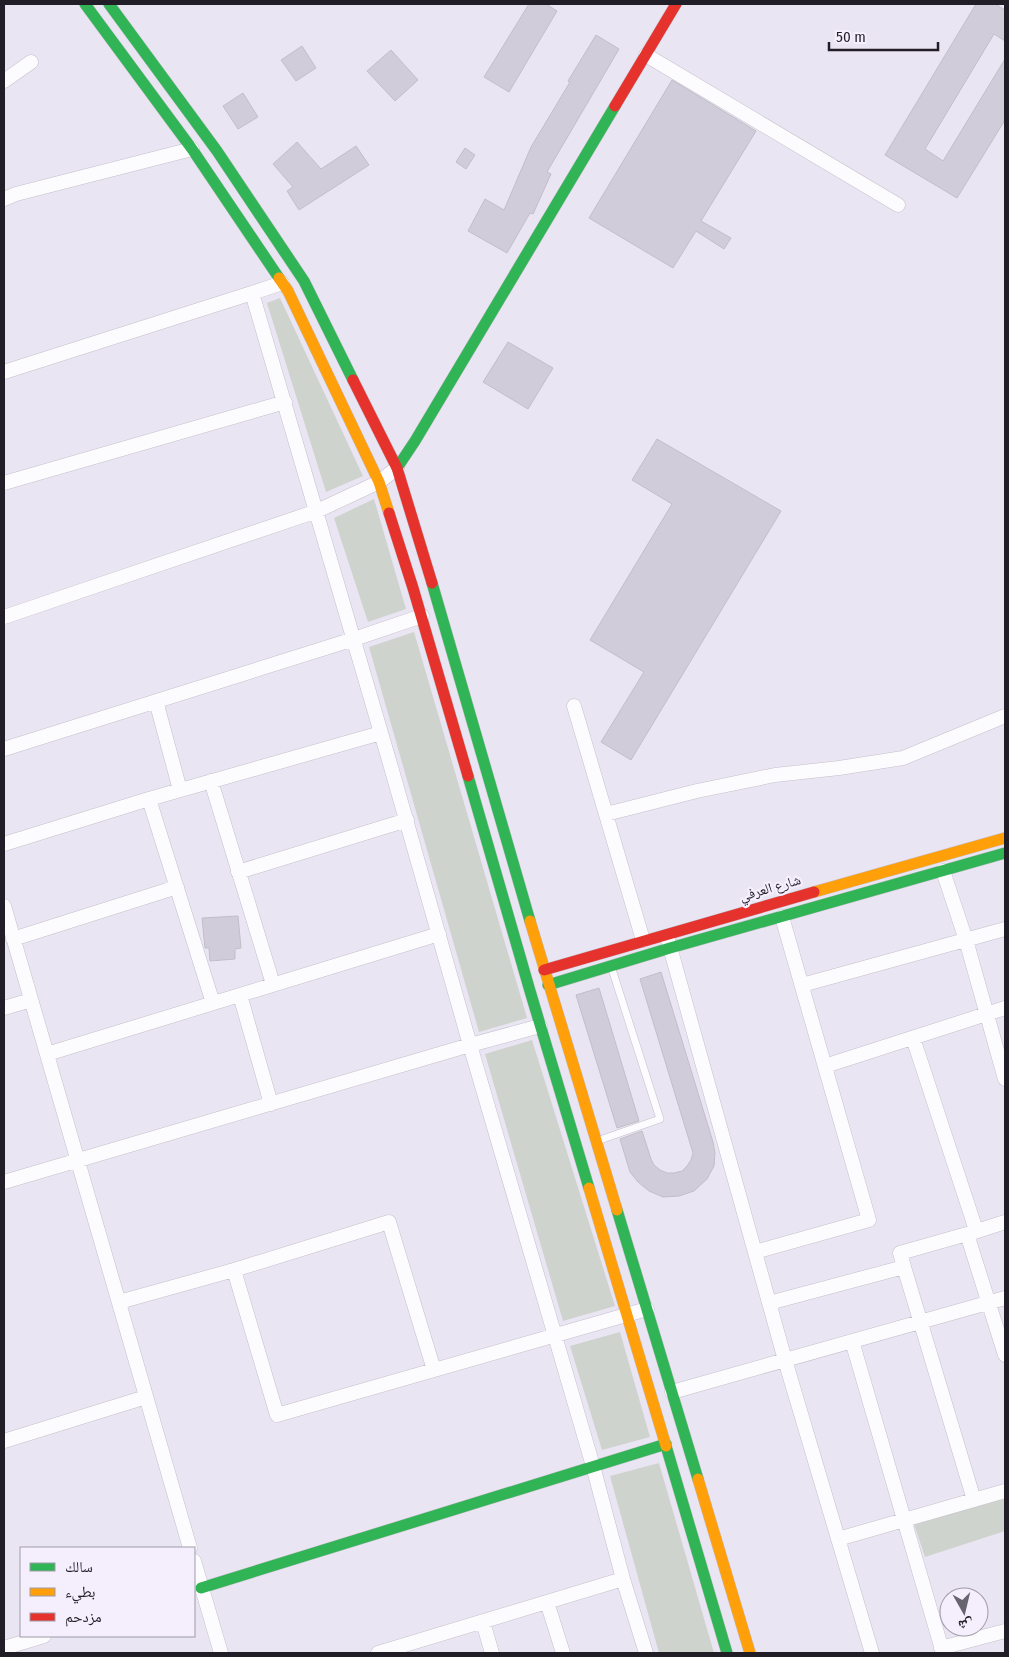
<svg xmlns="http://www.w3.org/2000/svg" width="1009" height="1657" viewBox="0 0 1009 1657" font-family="'Fira Sans Condensed','Noto Naskh Arabic',sans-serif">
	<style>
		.green { fill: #ced3cd }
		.building { fill: #d0ccd9; stroke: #c2bec9 }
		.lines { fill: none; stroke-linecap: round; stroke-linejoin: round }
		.lane-casing { stroke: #c4c0cb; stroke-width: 8 }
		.street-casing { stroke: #c4c0cb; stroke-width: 15 }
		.fast-casing { stroke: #c4c0cb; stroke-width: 12 }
		.slow-casing { stroke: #c4c0cb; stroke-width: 12 }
		.jam-casing { stroke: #c4c0cb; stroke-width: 12 }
		.lane { stroke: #fcfbfd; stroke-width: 7 }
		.street { stroke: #fcfbfd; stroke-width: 14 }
		.fast { stroke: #30b455; stroke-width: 11 }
		.slow { stroke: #ff9f0a; stroke-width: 11 }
		.jam { stroke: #e5322d; stroke-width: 11 }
		.labels { text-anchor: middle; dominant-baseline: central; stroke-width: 4.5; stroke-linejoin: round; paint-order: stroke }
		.street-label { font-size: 14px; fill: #221e27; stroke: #f4eefd }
	</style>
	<rect width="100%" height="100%" fill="#eae5f2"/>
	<path class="green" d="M 280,298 L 363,476 L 326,492 L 267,303 Z
		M 374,499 L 406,609 L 368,622 L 334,518 Z
		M 414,632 L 527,1018 L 479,1032 L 369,647 Z
		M 532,1040 L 615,1306 L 563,1321 L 485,1054 Z
		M 620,1332 L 650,1437 L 602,1450 L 570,1346 Z
		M 659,1463 L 714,1653 L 659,1653 L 610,1476 Z
		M 1005,1497 L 1005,1531 L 925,1557 L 914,1524 Z"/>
	<path class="building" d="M 529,4 L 546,4 L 557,11 L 509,92 L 484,77 Z
		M 976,4 L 995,4 L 1005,10 L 1005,41 L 994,34 L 925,149 L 943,161 L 1005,59 L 1005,120 L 957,198 L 885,155 Z
		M 596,35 L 619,49 L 547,172 L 551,174 L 533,214 L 530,213 L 507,253 L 468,231 L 485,199 L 504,210 L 531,147 L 570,82 L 568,81 Z
		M 302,46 L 316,68 L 296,81 L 281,60 Z
		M 391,50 L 418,80 L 395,101 L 367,71 Z
		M 672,80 L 756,131 L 701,221 L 731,238 L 724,249 L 696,231 L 673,268 L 589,218 Z
		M 243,93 L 258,117 L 238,129 L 223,106 Z
		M 297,142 L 321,169 L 356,146 L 369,165 L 299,210 L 287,191 L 293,187 L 273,164 Z
		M 465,148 L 475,155 L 466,169 L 456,162 Z
		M 508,342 L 553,368 L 528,409 L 483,382 Z
		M 657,439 L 781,511 L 631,760 L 601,742 L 644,672 L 590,640 L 672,504 L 632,480 Z
		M 238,916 L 241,948 L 235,949 L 235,959 L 210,961 L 209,948 L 205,948 L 202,918 Z
		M 661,972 L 713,1142 L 715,1153 L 714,1166 L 707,1179 L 694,1191 L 679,1196 L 663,1197 L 649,1191 L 638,1182 L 630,1172 L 620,1139 L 642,1131 L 651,1159 L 654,1165 L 660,1170 L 667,1173 L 674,1173 L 682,1171 L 687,1166 L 691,1160 L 693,1153 L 640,979 Z
		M 599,988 L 639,1121 L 617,1128 L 576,995 Z"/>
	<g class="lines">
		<defs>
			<path id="lane" d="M 597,1141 L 660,1119 L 611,966"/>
			<path id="street" d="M 646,55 L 898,205
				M 4,81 L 31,62
				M 4,199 L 16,194 L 192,149
				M 4,372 L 252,293
				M 4,483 L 285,402
				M 4,617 L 317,511 L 379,482 L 397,468
				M 156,701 L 180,790
				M 574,706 L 643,940
				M 4,749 L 354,639 L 422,616
				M 211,781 L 273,984
				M 149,799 L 381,733
				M 606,814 L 697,791 L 775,775 L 839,768 L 903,758 L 1005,716
				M 4,844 L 149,799 L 213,1003
				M 943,871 L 966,940 L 1005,1079
				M 238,872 L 407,820
				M 4,906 L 190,1548
				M 13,939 L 177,887
				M 668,940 L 785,1360 L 872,1653
				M 802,985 L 1005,929
				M 240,995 L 271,1104
				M 4,1008 L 31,1000
				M 540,1026 L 470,1045 L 593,1466 L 623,1579 L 646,1653
				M 913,1038 L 976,1230
				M 47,1054 L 439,934
				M 825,1066 L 1005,1008
				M 4,1182 L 470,1045 L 391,767 L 252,293 L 282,283
				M 968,1234 L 1005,1222
				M 755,1252 L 869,1220 L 782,917
				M 904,1267 L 900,1253 L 967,1234 L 1005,1355
				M 234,1270 L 277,1415 L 647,1309
				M 119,1302 L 234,1270 L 389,1222 L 434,1370
				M 769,1303 L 904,1267 L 974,1500
				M 852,1341 L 943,1653
				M 672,1392 L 1005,1298
				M 4,1441 L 146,1397
				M 838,1539 L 1005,1491
				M 194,1561 L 221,1653
				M 547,1602 L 563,1653
				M 483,1622 L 492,1653
				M 4,1648 L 44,1636
				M 941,1648 L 1005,1631
				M 378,1653 L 623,1579"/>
			<path id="fast" d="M 85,4 L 192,149 L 279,278
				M 109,4 L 217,151 L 304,281 L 353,380
				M 397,468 L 415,441 L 615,106
				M 432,583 L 530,921
				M 468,776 L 530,991 L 589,1188
				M 548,985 L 670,948 L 1005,853
				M 617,1210 L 698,1479
				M 666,1446 L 727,1653
				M 201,1588 L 666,1444"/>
			<path id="slow" d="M 279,278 L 288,291 L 379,482 L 389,513
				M 814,892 L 1005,838
				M 530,921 L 617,1210
				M 589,1188 L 666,1446
				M 698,1479 L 750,1653"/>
			<path id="jam" d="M 615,106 L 676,4
				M 353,380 L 397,468 L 432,583
				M 389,513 L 413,588 L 468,776
				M 544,970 L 814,892"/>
		</defs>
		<use href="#lane" class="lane-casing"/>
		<use href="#street" class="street-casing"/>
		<use href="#fast" class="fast-casing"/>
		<use href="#slow" class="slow-casing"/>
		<use href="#jam" class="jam-casing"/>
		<use href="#lane" class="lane"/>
		<use href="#street" class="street"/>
		<use href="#fast" class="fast"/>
		<use href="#slow" class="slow"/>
		<use href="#jam" class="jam"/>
	</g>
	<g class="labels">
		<g class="street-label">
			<text transform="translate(770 888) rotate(-16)">شارع العرفي</text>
		</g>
	</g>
	<rect width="1009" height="1657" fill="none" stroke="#221e27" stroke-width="10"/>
	<rect x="20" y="1547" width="175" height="90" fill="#f4eefd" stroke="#a09ba7"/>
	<rect x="30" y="1563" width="25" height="8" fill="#30b455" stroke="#a09ba7"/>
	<text x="65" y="1572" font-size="15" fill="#221e27">سالك</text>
	<rect x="30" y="1588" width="25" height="8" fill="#ff9f0a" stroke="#a09ba7"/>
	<text x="65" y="1597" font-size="15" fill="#221e27">بطيء</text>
	<rect x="30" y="1613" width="25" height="8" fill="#e5322d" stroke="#a09ba7"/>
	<text x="65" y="1622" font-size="15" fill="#221e27">مزدحم</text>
	<g transform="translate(964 1612) rotate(172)"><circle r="24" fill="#f4eefd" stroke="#a09ba7"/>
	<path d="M0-4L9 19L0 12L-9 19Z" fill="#68646e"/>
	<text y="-8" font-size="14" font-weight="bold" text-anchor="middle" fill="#221e27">ش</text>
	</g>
	<path d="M829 42v8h109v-8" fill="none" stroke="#221e27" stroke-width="2.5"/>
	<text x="836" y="42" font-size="15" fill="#221e27" stroke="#f4eefd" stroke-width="4" paint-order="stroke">50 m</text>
</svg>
